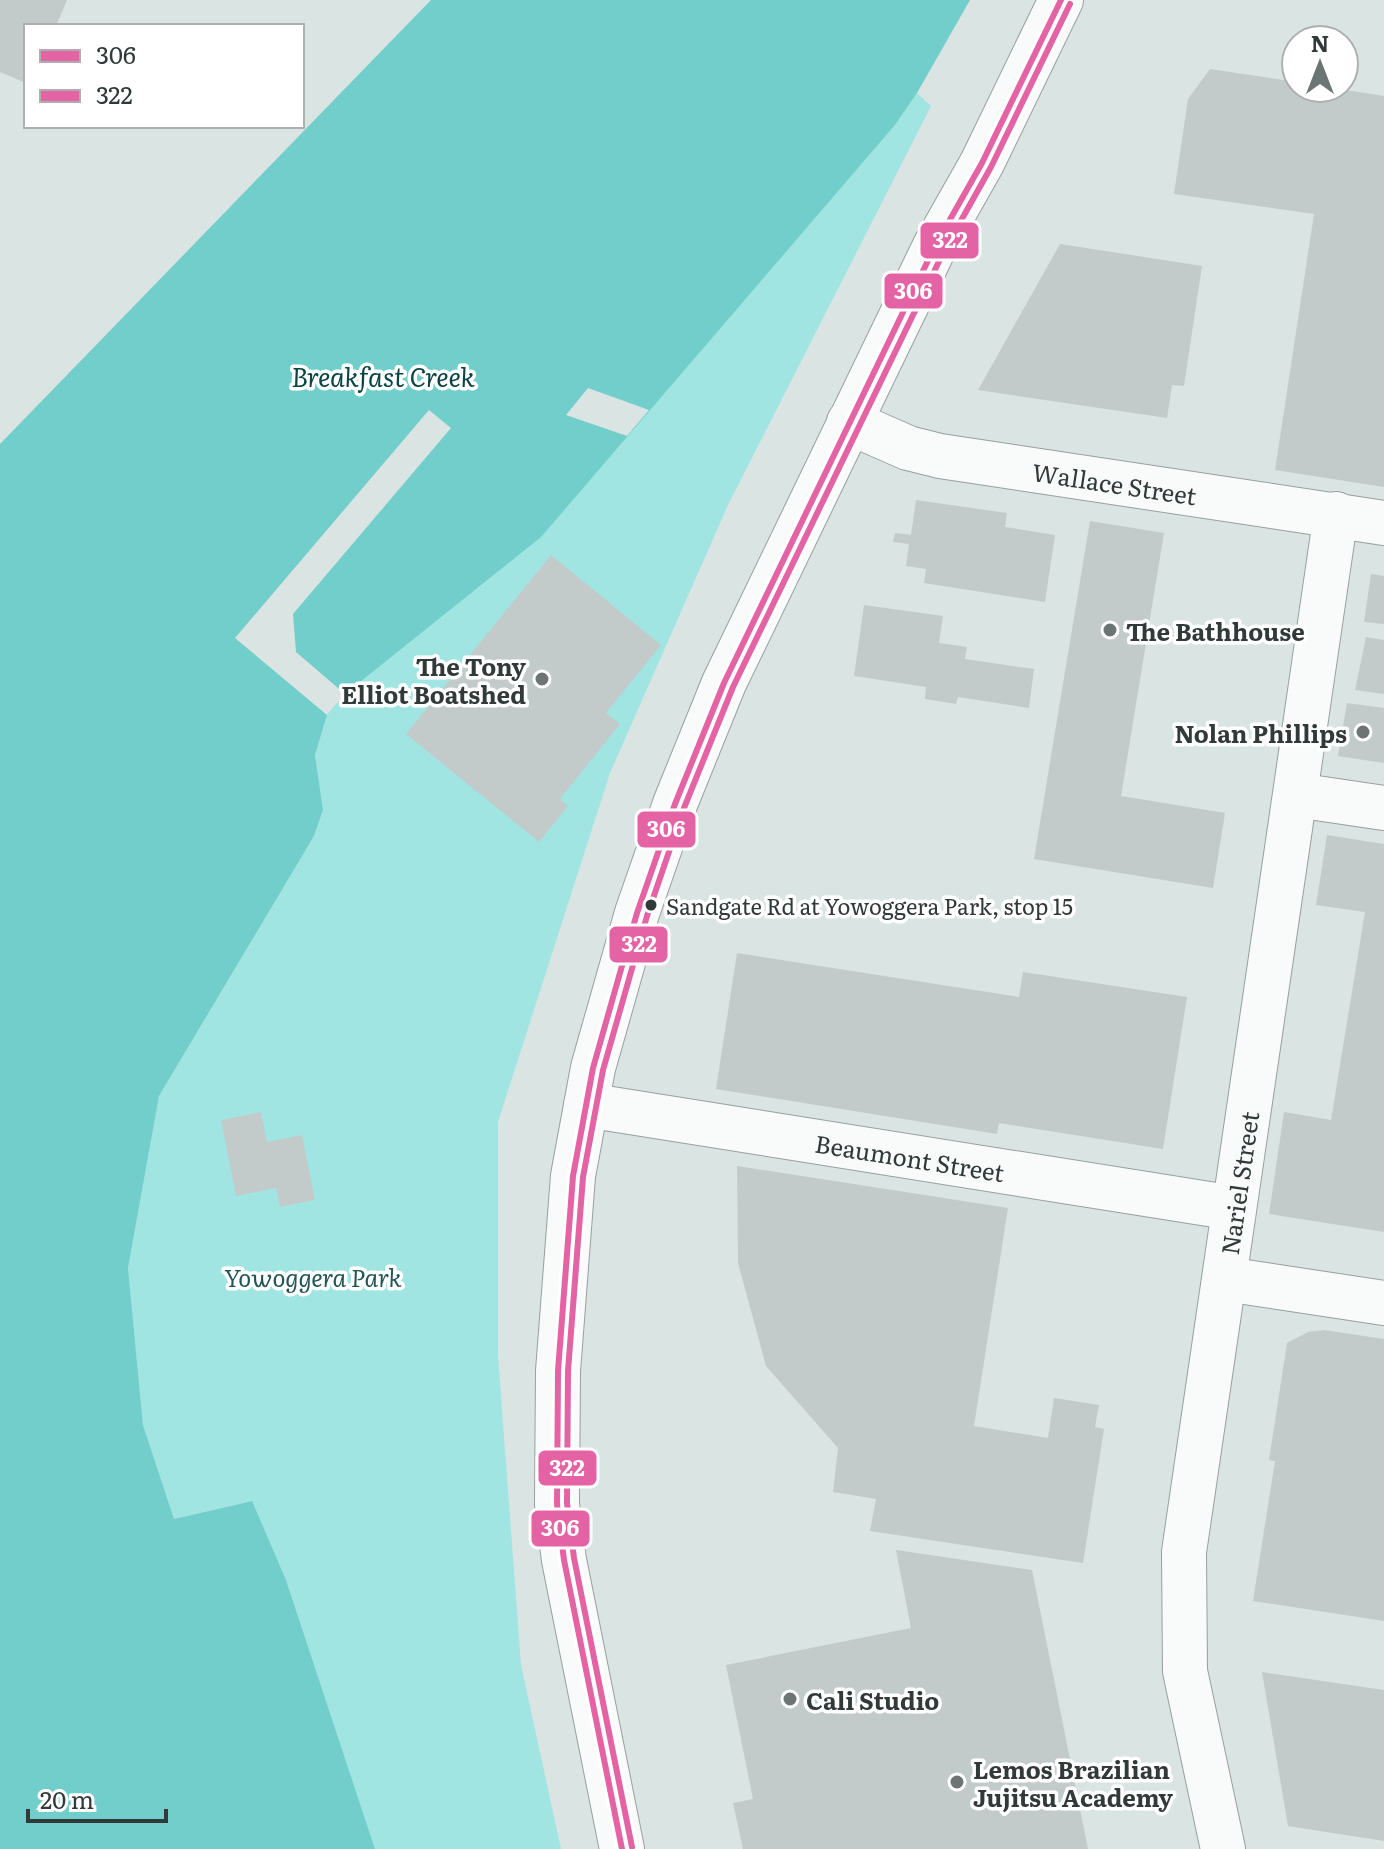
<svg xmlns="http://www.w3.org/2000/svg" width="1384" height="1849" viewBox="0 0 1384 1849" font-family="Literata,serif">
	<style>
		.green { fill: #a0e5e2 }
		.water { fill: #71cecb }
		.pier { fill: #d9e4e3 }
		.building { fill: #c2cbca }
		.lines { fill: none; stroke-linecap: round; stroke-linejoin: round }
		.street-casing { stroke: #989f9f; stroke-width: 46 }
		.secondary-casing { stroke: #989f9f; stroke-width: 46 }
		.street { stroke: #f9fbfb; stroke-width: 44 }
		.secondary { stroke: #f9fbfb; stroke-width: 44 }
		.bus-1-casing { stroke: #fff; stroke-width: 12 }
		.bus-2-casing { stroke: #fff; stroke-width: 12 }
		.bus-1 { stroke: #e463a4; stroke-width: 6 }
		.bus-2 { stroke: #e463a4; stroke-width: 6 }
		.poi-dot { fill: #6c7574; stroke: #fff; stroke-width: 3 }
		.bus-dot { fill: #313939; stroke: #fff; stroke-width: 3 }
		.labels { text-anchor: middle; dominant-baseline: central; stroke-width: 7; stroke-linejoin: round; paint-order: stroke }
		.bus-label { font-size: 22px; fill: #313939; stroke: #fff; text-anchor: start }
		.street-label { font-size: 24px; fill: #313939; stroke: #fff }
		.poi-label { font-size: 24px; font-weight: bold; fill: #313939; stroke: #fff; text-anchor: start }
		.park-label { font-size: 24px; font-style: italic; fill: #235756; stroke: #fff }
		.water-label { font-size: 26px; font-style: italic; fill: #0a4443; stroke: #fff }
		.line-badge { stroke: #fff; stroke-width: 3 }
		.badge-label { font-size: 22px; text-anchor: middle; font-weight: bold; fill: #fff }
	</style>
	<rect width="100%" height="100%" fill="#d9e4e3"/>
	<path class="green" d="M 917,93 L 931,106 L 728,505 L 610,773 L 498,1122 L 498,1356 L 521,1665 L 561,1849 L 375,1849 L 286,1580 L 251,1501 L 174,1519 L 143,1425 L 128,1268 L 159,1096 L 314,836 L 323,810 L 315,755 L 327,715 L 345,694 L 649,410 L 895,125 Z"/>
	<path class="water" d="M 431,0 L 970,0 L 917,93 L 895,125 L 541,537 L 345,694 L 327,715 L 315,755 L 323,810 L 314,836 L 159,1096 L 128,1268 L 143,1425 L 174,1519 L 252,1501 L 286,1580 L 375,1849 L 0,1849 L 0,444 Z"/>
	<path class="pier" d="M 588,388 L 649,410 L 627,436 L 566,415 Z
		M 429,410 L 451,428 L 293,614 L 296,652 L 345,694 L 327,715 L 235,638 Z"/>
	<path class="building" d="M 0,0 L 67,0 L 56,26 L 26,26 L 26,83 L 0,72 Z
		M 1210,69 L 1296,82 L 1296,88 L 1333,88 L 1384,96 L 1384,487 L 1275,470 L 1314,214 L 1174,194 L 1188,99 Z
		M 1060,244 L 1202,266 L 1184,386 L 1172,385 L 1167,418 L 978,390 Z
		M 916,500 L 1007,513 L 1005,527 L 1055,535 L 1045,602 L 924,583 L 926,569 L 906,566 L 909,544 L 893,542 L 895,533 L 911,535 Z
		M 1090,521 L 1164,533 L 1121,796 L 1225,813 L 1213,888 L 1034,859 Z
		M 551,555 L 661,645 L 606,713 L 620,724 L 560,799 L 568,806 L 539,842 L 406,734 Z
		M 1371,574 L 1384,576 L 1384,624 L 1364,622 Z
		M 864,605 L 943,616 L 939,643 L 967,647 L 965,659 L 1034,669 L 1029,708 L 958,697 L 956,704 L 925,699 L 926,687 L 854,676 Z
		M 1366,637 L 1384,640 L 1384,694 L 1355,690 Z
		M 1347,703 L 1384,708 L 1384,763 L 1338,756 Z
		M 1327,835 L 1384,844 L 1384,1232 L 1269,1214 L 1284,1112 L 1331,1120 L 1365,912 L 1316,905 Z
		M 737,953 L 1019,997 L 1023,972 L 1187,997 L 1163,1149 L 999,1123 L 997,1134 L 716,1089 Z
		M 261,1112 L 267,1142 L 302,1135 L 315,1200 L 280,1207 L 276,1188 L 236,1196 L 221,1120 Z
		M 737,1166 L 1008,1208 L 974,1426 L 1048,1438 L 1054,1398 L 1099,1405 L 1095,1427 L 1104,1429 L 1083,1563 L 870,1531 L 876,1499 L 833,1492 L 838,1448 L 766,1366 L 738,1263 Z
		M 1324,1330 L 1384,1339 L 1384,1621 L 1253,1601 L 1275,1461 L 1269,1460 L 1287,1343 L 1308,1332 Z
		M 896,1550 L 1032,1570 L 1088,1849 L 743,1849 L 733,1803 L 753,1799 L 726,1665 L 911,1628 Z
		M 1262,1672 L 1384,1690 L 1384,1841 L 1288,1826 Z"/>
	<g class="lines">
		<defs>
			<g id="street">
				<path id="s1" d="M 849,422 L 908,448 L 940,456 L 1384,523"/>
				<path d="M 1296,795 L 1384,808"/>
				<path id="s2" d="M 586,1105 L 1234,1208"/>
				<path d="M 1225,1279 L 1384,1303"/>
				<path id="s3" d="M 1223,1849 L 1185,1671 L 1184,1552 L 1336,514"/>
			</g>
			<path id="secondary" d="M 622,1849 L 564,1560 L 557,1504 L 558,1371 L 573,1176 L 593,1068 L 637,913 L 675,804 L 724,683 L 935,246 L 982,163 L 1061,0"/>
		</defs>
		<use href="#street" class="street-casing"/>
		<use href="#secondary" class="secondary-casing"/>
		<use href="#street" class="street"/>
		<use href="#secondary" class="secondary"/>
		<defs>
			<path id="bus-1" d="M 622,1849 L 564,1560 L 557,1504 L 558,1371 L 573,1176 L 593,1068 L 637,913 L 675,804 L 724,683 L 935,246 L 982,163 L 1061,0"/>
			<path id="bus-2" d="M 632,1847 L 574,1558 L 567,1503 L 568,1371 L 583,1177 L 603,1070 L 647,916 L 684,808 L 733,687 L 944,251 L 991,167 L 1070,4"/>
		</defs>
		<use href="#bus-1" class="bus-1-casing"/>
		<use href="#bus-2" class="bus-2-casing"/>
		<use href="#bus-1" class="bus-1"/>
		<use href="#bus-2" class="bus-2"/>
	</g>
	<g class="poi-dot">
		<circle cx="1110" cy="630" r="8"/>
		<circle cx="542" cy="679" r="8"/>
		<circle cx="1363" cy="732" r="8"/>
		<circle cx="790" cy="1699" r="8"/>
		<circle cx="957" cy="1782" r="8"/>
	</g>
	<circle class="bus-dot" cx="651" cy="905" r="7"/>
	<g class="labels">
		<g class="bus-label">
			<text x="666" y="905">Sandgate Rd at Yowoggera Park, stop 15</text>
		</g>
		<g class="street-label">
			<text stroke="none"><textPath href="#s1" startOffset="274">Wallace Street</textPath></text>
			<text stroke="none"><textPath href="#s2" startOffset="328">Beaumont Street</textPath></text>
			<text stroke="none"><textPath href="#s3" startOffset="674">Nariel Street</textPath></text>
		</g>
		<g class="poi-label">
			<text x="1126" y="630">The Bathhouse</text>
			<text x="526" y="665" text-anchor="end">The Tony<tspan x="526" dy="28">Elliot Boatshed</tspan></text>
			<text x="1347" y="732" text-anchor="end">Nolan Phillips</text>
			<text x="806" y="1699">Cali Studio</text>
			<text x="973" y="1768">Lemos Brazilian<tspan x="973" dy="28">Jujitsu Academy</tspan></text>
		</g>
		<g class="park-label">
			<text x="313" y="1276">Yowoggera Park</text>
		</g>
		<g class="water-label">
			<text x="383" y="375">Breakfast Creek</text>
		</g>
	</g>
	<g class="line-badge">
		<rect x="919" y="221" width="61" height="39" rx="8" fill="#e463a4"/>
		<rect x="883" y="272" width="61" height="38" rx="8" fill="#e463a4"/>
		<rect x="636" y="810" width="61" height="39" rx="8" fill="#e463a4"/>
		<rect x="608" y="925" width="61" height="39" rx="8" fill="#e463a4"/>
		<rect x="537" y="1449" width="61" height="38" rx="8" fill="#e463a4"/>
		<rect x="530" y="1509" width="61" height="39" rx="8" fill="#e463a4"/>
	</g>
	<g class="badge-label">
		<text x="950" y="248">322</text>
		<text x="913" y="299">306</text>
		<text x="666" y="837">306</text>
		<text x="639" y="952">322</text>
		<text x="567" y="1476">322</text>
		<text x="560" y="1536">306</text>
	</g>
	<rect x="24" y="24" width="280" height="104" fill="#ffffff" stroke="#adb0b0" stroke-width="2"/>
	<rect x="40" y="50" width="40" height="12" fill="#e463a4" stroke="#adb0b0" stroke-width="2"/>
	<text x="96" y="64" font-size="24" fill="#313939">306</text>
	<rect x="40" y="90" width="40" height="12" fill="#e463a4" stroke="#adb0b0" stroke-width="2"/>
	<text x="96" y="104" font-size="24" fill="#313939">322</text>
	<g transform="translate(1320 64)"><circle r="38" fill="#ffffff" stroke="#adb0b0" stroke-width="2"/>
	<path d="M0-6L14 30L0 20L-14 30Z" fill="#6c7574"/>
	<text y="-12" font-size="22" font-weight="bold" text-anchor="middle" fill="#313939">N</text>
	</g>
	<path d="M28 1809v12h138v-12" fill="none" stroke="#313939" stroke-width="4"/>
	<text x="40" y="1809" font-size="24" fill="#313939" stroke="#ffffff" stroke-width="6" paint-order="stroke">20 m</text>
</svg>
